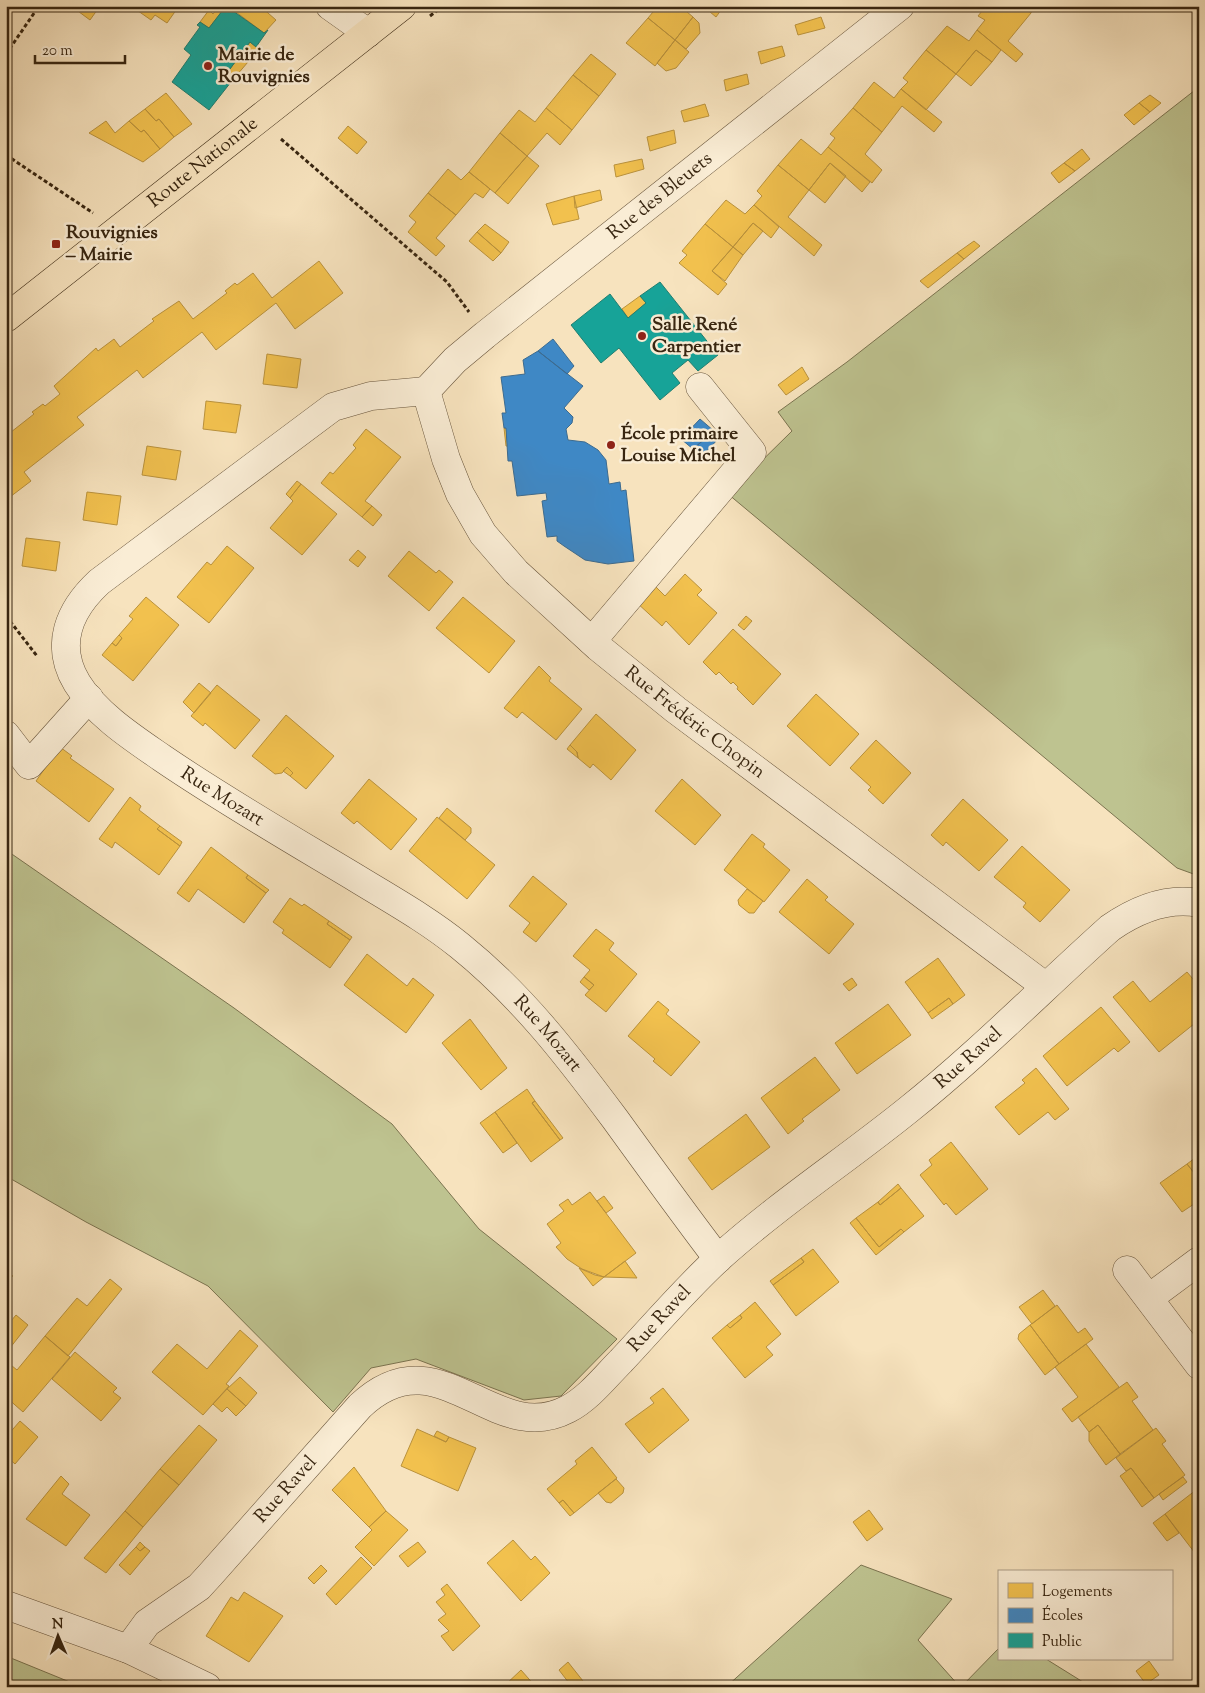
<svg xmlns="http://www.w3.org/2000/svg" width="1205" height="1693" viewBox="0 0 1205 1693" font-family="'Sorts Mill Goudy',serif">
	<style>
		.green { fill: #bec390; stroke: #7b7450 }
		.homes { fill: #f2c14e; stroke: #ba923c }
		.schools { fill: #3f88c5; stroke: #3d6b8f }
		.public { fill: #17a398; stroke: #217e70 }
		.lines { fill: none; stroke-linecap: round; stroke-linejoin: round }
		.minor-casing { stroke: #68553c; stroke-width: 29 }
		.major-casing { stroke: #382611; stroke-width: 29 }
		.path { stroke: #382611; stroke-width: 3; stroke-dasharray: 4 2.5; stroke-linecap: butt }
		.minor { stroke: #faedd5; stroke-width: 28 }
		.major { stroke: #f7e3be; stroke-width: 28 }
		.poi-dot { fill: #8f2418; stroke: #faedd5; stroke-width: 2 }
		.labels { text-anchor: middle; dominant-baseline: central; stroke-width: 5; stroke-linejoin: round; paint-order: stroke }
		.poi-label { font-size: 19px; font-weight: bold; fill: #382611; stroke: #faedd5; text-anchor: start }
		.street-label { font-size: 19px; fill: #382611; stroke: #faedd5 }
	</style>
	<rect width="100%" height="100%" fill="#f7e3be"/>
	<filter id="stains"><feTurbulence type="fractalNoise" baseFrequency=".004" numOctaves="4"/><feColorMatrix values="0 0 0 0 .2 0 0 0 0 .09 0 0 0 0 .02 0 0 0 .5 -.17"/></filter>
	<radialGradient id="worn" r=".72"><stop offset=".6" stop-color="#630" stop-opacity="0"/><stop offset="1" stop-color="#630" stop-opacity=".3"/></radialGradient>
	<path class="green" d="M 1199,87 L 1199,876 L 1177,868 L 728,494 L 792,431 L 778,412 L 847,362 Z
		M 6,850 L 234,1008 L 392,1124 L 479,1229 L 617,1339 L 561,1396 L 524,1400 L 416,1359 L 371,1368 L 333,1412 L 208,1286 L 86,1222 L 6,1176 Z
		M 861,1565 L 952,1599 L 918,1640 L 960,1687 L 726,1687 Z
		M 999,1648 L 999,1659 L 1046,1659 L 1091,1687 L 961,1687 Z
		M 6,1656 L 82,1687 L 6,1687 Z"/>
	<path class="homes" d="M 71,6 L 100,6 L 90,20 Z
		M 131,6 L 179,6 L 167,23 L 155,15 L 151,20 Z
		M 219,6 L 226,6 L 209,28 L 200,22 L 209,10 L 213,14 Z
		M 228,6 L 260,6 L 276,20 L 264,33 Z
		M 658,6 L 680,6 L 693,17 L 675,40 L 648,18 Z
		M 703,6 L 724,6 L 716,17 Z
		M 986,6 L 1023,6 L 1031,13 L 1008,41 L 1023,54 L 1016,62 L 977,30 L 985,20 L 978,16 Z
		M 1023,6 L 1036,6 L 1031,13 Z
		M 1073,6 L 1085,6 L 1080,12 Z
		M 693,17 L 699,23 L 700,33 L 686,49 L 675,40 Z
		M 821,17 L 825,28 L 798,35 L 795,25 Z
		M 648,18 L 675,40 L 655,66 L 626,43 Z
		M 947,26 L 969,41 L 977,30 L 1001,50 L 992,62 L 976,50 L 956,74 L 926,50 Z
		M 675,40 L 689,52 L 676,68 L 666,71 L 657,63 Z
		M 250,42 L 259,49 L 231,82 L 224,77 Z
		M 782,46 L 785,56 L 761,64 L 758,52 Z
		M 926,50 L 956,74 L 926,110 L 901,89 L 908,82 L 903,78 Z
		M 976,50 L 992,62 L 971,86 L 956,74 Z
		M 591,54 L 616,74 L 599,96 L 573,75 Z
		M 747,74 L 749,84 L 726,91 L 724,80 Z
		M 573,75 L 599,96 L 572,130 L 546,108 Z
		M 874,82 L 894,98 L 901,89 L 942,122 L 934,132 L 902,106 L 882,132 L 853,108 Z
		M 166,93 L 192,124 L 174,137 L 159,119 L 156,121 L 145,109 Z
		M 1150,95 L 1161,103 L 1150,112 L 1139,103 Z
		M 1139,103 L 1150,112 L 1134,125 L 1124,115 Z
		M 705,104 L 709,116 L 684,122 L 681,111 Z
		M 546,108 L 572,130 L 560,145 L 547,133 L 527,156 L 500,133 L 519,110 L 535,122 Z
		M 853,108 L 882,132 L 865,154 L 882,170 L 872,183 L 828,147 L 835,138 L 830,134 Z
		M 145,109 L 156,121 L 159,119 L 174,137 L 160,149 L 144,130 L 141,132 L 129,121 Z
		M 106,121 L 115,133 L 129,121 L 141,132 L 144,130 L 160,149 L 143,162 L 89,133 Z
		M 348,126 L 367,142 L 357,154 L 338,138 Z
		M 674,130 L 676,143 L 650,151 L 647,137 Z
		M 500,133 L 527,156 L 495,193 L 469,172 Z
		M 801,139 L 821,155 L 828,147 L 870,182 L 862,192 L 830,163 L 809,190 L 778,165 Z
		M 1082,149 L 1090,159 L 1075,171 L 1064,163 Z
		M 527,156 L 539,166 L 508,204 L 495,193 Z
		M 642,159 L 644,169 L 616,177 L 614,165 Z
		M 830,163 L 846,176 L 825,203 L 809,190 Z
		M 1064,163 L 1075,171 L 1059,183 L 1051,173 Z
		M 778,165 L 809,190 L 788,217 L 822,245 L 814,256 L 754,205 L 762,196 L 757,191 Z
		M 448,169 L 461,180 L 469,172 L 490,189 L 483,198 L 475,193 L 456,215 L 428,193 Z
		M 600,190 L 602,200 L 575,208 L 574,196 Z
		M 428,193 L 456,215 L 436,238 L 445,246 L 436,256 L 408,232 L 416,222 L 409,216 Z
		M 574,196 L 579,219 L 553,225 L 546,204 Z
		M 726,200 L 745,214 L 754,205 L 779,227 L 771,238 L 753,223 L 733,247 L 705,224 Z
		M 753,223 L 763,231 L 743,255 L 733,247 Z
		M 485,224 L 509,242 L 501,253 L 477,232 Z
		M 705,224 L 733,247 L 712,271 L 727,284 L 718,295 L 679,263 L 687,255 L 682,251 Z
		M 477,232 L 501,253 L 493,261 L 469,241 Z
		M 974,241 L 980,246 L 964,259 L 957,253 Z
		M 733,247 L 743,255 L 725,281 L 712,271 Z
		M 957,253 L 964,259 L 928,288 L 920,281 Z
		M 319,261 L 343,293 L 295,329 L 276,303 L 216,350 L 202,332 L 143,378 L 137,370 L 77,417 L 84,425 L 24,472 L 31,481 L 6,500 L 6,451 L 8,450 L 6,436 L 34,414 L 32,412 L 43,404 L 45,406 L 60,394 L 54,386 L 96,348 L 98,351 L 114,339 L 120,347 L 154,321 L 152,319 L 179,301 L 193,319 L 227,293 L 225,291 L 235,283 L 237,285 L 253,273 L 272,298 Z
		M 640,296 L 646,303 L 628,318 L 622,309 Z
		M 267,354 L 301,359 L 297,388 L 263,384 Z
		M 802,367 L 809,379 L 786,395 L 778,385 Z
		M 206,401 L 241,405 L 236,433 L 203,429 Z
		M 504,428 L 506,428 L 508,446 L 506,446 Z
		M 366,429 L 401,457 L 365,501 L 372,506 L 362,517 L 321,483 L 330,472 L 333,474 L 356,448 L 353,445 Z
		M 147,446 L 181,451 L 176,480 L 142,475 Z
		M 297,481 L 301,484 L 290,498 L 286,494 Z
		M 301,484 L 337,514 L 302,555 L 270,528 L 293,501 L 290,498 Z
		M 87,492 L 121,496 L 117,525 L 83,520 Z
		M 372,506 L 382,515 L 373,526 L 362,517 Z
		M 26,538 L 60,542 L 56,571 L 22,566 Z
		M 227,546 L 254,568 L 209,623 L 177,597 L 207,562 L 211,565 Z
		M 358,550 L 366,557 L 358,567 L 349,560 Z
		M 409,551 L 436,573 L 439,570 L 453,582 L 429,611 L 388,576 Z
		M 685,574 L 702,590 L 697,595 L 717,613 L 689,645 L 666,621 L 662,626 L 635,601 L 652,583 L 665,596 Z
		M 146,597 L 179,625 L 133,681 L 102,655 L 112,643 L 116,646 L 122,638 L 119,635 L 133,619 L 129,616 Z
		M 463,597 L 515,641 L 489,673 L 436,628 Z
		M 746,616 L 752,621 L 744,630 L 738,625 Z
		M 733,629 L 781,674 L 753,705 L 737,689 L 738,687 L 733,682 L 731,684 L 719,672 L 716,675 L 703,662 Z
		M 119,635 L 122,638 L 116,646 L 112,643 Z
		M 539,666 L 551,678 L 549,681 L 582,709 L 556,740 L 522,712 L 517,718 L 504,708 Z
		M 199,683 L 211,693 L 194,713 L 183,702 Z
		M 217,685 L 260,720 L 235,749 L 205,723 L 203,726 L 191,716 Z
		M 816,694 L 859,734 L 830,766 L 787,726 Z
		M 596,714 L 636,750 L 611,780 L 593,764 L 590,768 L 578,758 L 577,752 L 570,745 Z
		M 286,715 L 334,756 L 306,789 L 290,776 L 293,773 L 287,767 L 282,773 L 275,774 L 252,756 Z
		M 876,740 L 911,773 L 883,804 L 868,790 L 871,787 L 850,768 Z
		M 570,745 L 577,752 L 578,758 L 567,749 Z
		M 60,747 L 72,756 L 70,758 L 114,789 L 89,822 L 36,781 Z
		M 287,767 L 293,773 L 290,776 L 283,771 Z
		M 369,779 L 417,819 L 391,850 L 357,821 L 354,824 L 341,813 Z
		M 682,779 L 721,815 L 695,845 L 655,811 Z
		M 130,797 L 141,806 L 139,810 L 160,826 L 157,829 L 180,846 L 159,875 L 115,842 L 112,848 L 99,839 Z
		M 963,799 L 1008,840 L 979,871 L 946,842 L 943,846 L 931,835 Z
		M 447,808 L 471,828 L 471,833 L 465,840 L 439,818 Z
		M 437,817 L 495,865 L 467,899 L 409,851 Z
		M 160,826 L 182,842 L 180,846 L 157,829 Z
		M 752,834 L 765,844 L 763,847 L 790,870 L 764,902 L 724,870 Z
		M 1022,846 L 1070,890 L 1040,922 L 1023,907 L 1026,903 L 994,877 Z
		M 211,847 L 248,875 L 246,878 L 266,893 L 244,923 L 198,889 L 189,902 L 177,893 Z
		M 248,875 L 269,890 L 266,893 L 246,878 Z
		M 533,876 L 567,904 L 536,942 L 523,932 L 530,923 L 509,906 Z
		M 807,879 L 828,897 L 825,900 L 854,924 L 829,954 L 779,912 Z
		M 747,889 L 763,901 L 754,913 L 749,913 L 739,905 L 738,900 Z
		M 290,898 L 302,906 L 304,904 L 329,921 L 327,924 L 350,940 L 330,968 L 282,933 L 284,930 L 273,922 Z
		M 329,921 L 352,937 L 350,940 L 327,924 Z
		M 596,929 L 614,943 L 609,950 L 637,974 L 606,1012 L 585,995 L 594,985 L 584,977 L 590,970 L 573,956 Z
		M 367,954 L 407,986 L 413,978 L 434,995 L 406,1033 L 344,985 Z
		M 938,958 L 965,995 L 953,1004 L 949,998 L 928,1013 L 905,982 Z
		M 1187,972 L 1199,986 L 1199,1020 L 1159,1052 L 1113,997 L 1133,981 L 1150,1002 Z
		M 584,977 L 594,985 L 589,990 L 580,982 Z
		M 852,978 L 857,985 L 849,991 L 843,984 Z
		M 949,998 L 953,1004 L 932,1019 L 928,1013 Z
		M 658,1001 L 669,1010 L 666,1014 L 700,1042 L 671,1076 L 653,1061 L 655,1059 L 628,1036 Z
		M 888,1004 L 911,1035 L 857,1074 L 835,1043 Z
		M 1101,1007 L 1130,1042 L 1118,1052 L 1114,1048 L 1067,1086 L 1043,1056 Z
		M 470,1019 L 507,1068 L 481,1090 L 442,1043 Z
		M 815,1057 L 840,1090 L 802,1119 L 804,1121 L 788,1134 L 761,1098 Z
		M 1036,1068 L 1069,1109 L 1055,1120 L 1048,1112 L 1019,1135 L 995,1107 L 1025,1083 L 1022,1080 Z
		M 527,1089 L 535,1101 L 532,1103 L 560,1140 L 531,1162 L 495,1112 Z
		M 535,1101 L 563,1138 L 560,1140 L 532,1103 Z
		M 495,1112 L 517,1143 L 503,1153 L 480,1123 Z
		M 746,1114 L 770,1147 L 712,1190 L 688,1158 Z
		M 951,1142 L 988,1189 L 956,1215 L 946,1203 L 944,1205 L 920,1175 L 932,1165 L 929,1160 Z
		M 1199,1155 L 1199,1179 L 1187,1164 Z
		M 1187,1164 L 1199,1179 L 1199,1205 L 1197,1202 L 1182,1212 L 1160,1183 Z
		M 898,1184 L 901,1188 L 880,1205 L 878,1202 Z
		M 901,1188 L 924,1216 L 904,1232 L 901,1229 L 879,1247 L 856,1218 L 878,1202 L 880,1205 Z
		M 590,1192 L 636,1253 L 604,1277 L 582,1269 L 567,1259 L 556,1247 L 561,1243 L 547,1224 L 564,1211 L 559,1205 L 568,1199 L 572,1205 Z
		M 604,1196 L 613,1208 L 606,1213 L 597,1201 Z
		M 856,1218 L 879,1247 L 901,1229 L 904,1232 L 876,1255 L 850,1223 Z
		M 813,1249 L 839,1282 L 796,1316 L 773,1285 L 804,1262 L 801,1258 Z
		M 801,1258 L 804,1262 L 773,1285 L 770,1281 Z
		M 625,1261 L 637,1278 L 604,1277 Z
		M 579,1268 L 595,1275 L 604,1277 L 593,1286 Z
		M 6,1269 L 13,1276 L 6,1283 Z
		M 110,1279 L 122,1289 L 68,1356 L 45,1336 L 77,1298 L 87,1306 Z
		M 1043,1290 L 1055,1306 L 1032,1324 L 1019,1307 Z
		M 755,1302 L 781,1334 L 766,1347 L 773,1355 L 745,1378 L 712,1338 L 727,1325 L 730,1328 L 742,1318 L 740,1315 Z
		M 1057,1305 L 1078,1333 L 1085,1328 L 1093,1339 L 1059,1364 L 1030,1325 Z
		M 16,1315 L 28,1325 L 6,1353 L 6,1327 Z
		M 740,1315 L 742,1318 L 730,1328 L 727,1325 Z
		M 1030,1325 L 1059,1364 L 1045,1375 L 1018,1339 L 1019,1334 Z
		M 240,1330 L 258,1346 L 226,1384 L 229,1386 L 203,1415 L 152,1372 L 177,1344 L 207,1369 Z
		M 45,1336 L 70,1357 L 23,1412 L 6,1397 L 6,1361 L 17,1370 Z
		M 1086,1344 L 1119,1387 L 1072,1422 L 1062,1409 L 1078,1397 L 1055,1367 Z
		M 75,1352 L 117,1388 L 113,1392 L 121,1398 L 101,1421 L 52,1379 Z
		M 240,1377 L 257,1393 L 246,1406 L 227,1389 Z
		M 1127,1382 L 1138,1397 L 1132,1401 L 1153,1430 L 1120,1454 L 1098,1425 L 1089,1432 L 1078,1417 Z
		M 663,1388 L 689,1420 L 649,1453 L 625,1424 L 654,1403 L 650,1398 Z
		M 227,1389 L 246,1406 L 236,1416 L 227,1407 L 222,1412 L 213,1404 Z
		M 20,1421 L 38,1437 L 15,1464 L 6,1456 L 6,1437 Z
		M 199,1425 L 217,1440 L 179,1485 L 160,1469 Z
		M 1098,1425 L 1120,1454 L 1106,1465 L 1089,1441 L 1089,1432 Z
		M 1156,1428 L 1166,1441 L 1162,1444 L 1185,1475 L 1154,1498 L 1131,1468 L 1126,1471 L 1116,1458 Z
		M 417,1429 L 446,1442 L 449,1437 L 476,1448 L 458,1491 L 401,1466 Z
		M 437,1431 L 449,1437 L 446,1442 L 434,1436 Z
		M 592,1447 L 617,1478 L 574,1513 L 563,1500 L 559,1503 L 547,1489 L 577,1464 L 575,1461 Z
		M 354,1467 L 386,1511 L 369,1527 L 332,1490 Z
		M 1131,1468 L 1154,1498 L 1142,1507 L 1120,1476 Z
		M 160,1469 L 179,1485 L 143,1527 L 125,1511 Z
		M 61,1476 L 69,1484 L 62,1494 L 90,1515 L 66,1546 L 26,1519 Z
		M 1183,1477 L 1187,1482 L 1163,1500 L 1159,1494 Z
		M 616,1479 L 624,1488 L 623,1493 L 611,1503 L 606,1502 L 598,1493 Z
		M 1196,1490 L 1199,1494 L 1198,1557 L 1165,1514 Z
		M 563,1500 L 574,1513 L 570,1516 L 559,1503 Z
		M 869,1510 L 883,1529 L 867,1541 L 853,1522 Z
		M 125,1511 L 143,1527 L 106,1573 L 84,1558 Z
		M 386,1511 L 408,1530 L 374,1566 L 355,1547 L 372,1530 L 369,1527 Z
		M 1165,1514 L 1179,1533 L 1167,1541 L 1153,1523 Z
		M 513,1540 L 531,1560 L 535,1556 L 550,1573 L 521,1601 L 487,1563 Z
		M 140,1542 L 145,1547 L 140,1551 L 136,1547 Z
		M 418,1542 L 426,1552 L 408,1567 L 399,1556 Z
		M 136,1547 L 140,1551 L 145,1547 L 150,1551 L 130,1575 L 119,1565 Z
		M 361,1557 L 372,1568 L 336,1605 L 326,1594 Z
		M 321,1565 L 327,1571 L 314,1584 L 308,1578 Z
		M 447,1584 L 480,1626 L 453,1651 L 441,1636 L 449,1631 L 438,1620 L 446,1614 L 436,1602 L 445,1595 L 441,1589 Z
		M 244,1592 L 283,1616 L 249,1662 L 206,1636 L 231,1597 L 238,1601 Z
		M 1149,1661 L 1159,1675 L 1146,1684 L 1136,1671 Z
		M 568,1662 L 583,1681 L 576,1687 L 572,1687 L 559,1670 Z
		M 521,1670 L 536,1687 L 503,1687 Z"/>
	<path class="schools" d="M 553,339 L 574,366 L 567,374 L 538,351 Z
		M 538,351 L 583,386 L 564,408 L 573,417 L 572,423 L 566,429 L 568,440 L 585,442 L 598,450 L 606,460 L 609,484 L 620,482 L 621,491 L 626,490 L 634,561 L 608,564 L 585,560 L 564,546 L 557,541 L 557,536 L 547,537 L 542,501 L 547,500 L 546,493 L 517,496 L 512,461 L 508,461 L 506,428 L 504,428 L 502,413 L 506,413 L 501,377 L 525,374 L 523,360 Z
		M 700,419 L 714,431 L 693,449 L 681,439 Z
		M 714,431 L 720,437 L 701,457 L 693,449 Z"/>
	<path class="public" d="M 6,6 L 13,6 L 6,17 Z
		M 226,6 L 264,33 L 268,30 L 256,47 L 250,42 L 224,77 L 231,82 L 209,110 L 172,82 L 191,55 L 184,49 L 200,27 L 197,25 L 200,22 L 209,28 Z
		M 660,282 L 718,355 L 698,371 L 688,360 L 672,373 L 680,383 L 660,400 L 619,348 L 601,363 L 571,325 L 610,294 L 628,318 L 646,303 L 640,296 Z"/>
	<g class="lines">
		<defs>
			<g id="minor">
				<path d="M 330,6 L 368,33"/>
				<path id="s1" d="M 426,391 L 371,396 L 333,407 L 99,582 C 69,610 54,645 77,683 C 96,714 133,738 162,758 C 225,801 291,839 356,878 C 392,900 428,920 460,946 C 522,996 568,1056 615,1119 C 649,1166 683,1213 718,1259"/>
				<path id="s2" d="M 426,391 L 446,459 L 460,494 L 483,534 L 516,572 L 598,647 L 676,710 L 1045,986"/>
				<path id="s3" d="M 426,391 L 455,360 L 485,335 L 900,6"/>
				<path d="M 592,641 L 752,452 L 700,387"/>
				<path d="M 6,735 L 29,765 L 89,698"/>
				<path d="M 1127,1270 L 1199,1365"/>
				<path d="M 1149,1298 L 1199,1261"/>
				<path d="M 6,1605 L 128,1649 L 207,1687"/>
				<path id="s4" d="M 128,1649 L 147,1623 L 199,1587 L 210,1575 L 360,1406 C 439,1331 493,1449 568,1409 C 589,1398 605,1377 621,1361 C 653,1327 685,1289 720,1257 C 779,1204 846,1160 908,1110 C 977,1055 1043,988 1110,928 C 1136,910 1166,897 1199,903"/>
			</g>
			<g id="major">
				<path id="s5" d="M 6,318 L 402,6"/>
			</g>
		</defs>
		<use href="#minor" class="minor-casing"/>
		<use href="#major" class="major-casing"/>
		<path class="path" d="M 430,16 L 443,6
			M 6,54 L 39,6
			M 281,139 L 447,282 L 469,312
			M 6,155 L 93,213
			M 6,616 L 37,656"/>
		<use href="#minor" class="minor"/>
		<use href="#major" class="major"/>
	</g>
	<g class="poi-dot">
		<circle cx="208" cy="66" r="5"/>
		<rect x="51" y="239" width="10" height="10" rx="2.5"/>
		<circle cx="642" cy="336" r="5"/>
		<circle cx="611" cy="445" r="5"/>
	</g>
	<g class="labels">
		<g class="poi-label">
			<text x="218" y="55">Mairie de<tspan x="218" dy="22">Rouvignies</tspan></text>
			<text x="66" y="233">Rouvignies<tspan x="66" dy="22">– Mairie</tspan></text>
			<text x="652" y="325">Salle René<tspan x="652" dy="22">Carpentier</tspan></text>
			<text x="621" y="434">École primaire<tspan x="621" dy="22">Louise Michel</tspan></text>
		</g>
		<g class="street-label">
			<text stroke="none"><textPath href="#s5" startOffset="251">Route Nationale</textPath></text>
			<text stroke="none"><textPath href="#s3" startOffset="305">Rue des Bleuets</textPath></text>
			<text stroke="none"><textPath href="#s2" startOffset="439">Rue Frédéric Chopin</textPath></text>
			<text stroke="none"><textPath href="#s1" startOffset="686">Rue Mozart</textPath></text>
			<text stroke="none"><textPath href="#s1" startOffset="1091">Rue Mozart</textPath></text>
			<text stroke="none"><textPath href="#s4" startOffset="1095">Rue Ravel</textPath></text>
			<text stroke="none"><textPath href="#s4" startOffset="690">Rue Ravel</textPath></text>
			<text stroke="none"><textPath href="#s4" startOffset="226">Rue Ravel</textPath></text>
		</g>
	</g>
	<rect width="1205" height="1693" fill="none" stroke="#f7e3be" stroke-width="25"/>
	<rect x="8" y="8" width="1190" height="1678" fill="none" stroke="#382611" stroke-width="2.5"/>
	<rect x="12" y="12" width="1180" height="1668" fill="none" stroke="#382611"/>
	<rect x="998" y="1570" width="175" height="90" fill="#faedd5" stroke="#ac9d87"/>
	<rect x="1008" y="1583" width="25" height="15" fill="#f2c14e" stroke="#ac9d87"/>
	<text x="1042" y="1596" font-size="15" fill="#382611">Logements</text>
	<rect x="1008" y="1608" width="25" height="15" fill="#3f88c5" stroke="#ac9d87"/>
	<text x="1042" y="1620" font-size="15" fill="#382611">Écoles</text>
	<rect x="1008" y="1633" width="25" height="15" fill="#17a398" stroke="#ac9d87"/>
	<text x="1042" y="1646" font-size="15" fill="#382611">Public</text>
	<g transform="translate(58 1636) rotate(358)" stroke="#faedd5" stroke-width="4" paint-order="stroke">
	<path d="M0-4L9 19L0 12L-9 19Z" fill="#382611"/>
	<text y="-8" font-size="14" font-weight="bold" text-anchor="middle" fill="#382611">N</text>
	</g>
	<path d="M35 55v8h90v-8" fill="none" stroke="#382611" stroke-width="2.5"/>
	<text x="42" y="55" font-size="15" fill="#382611" stroke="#faedd5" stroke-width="4" paint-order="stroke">20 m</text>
	<rect width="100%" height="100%" filter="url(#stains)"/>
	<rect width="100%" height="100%" fill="url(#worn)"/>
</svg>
